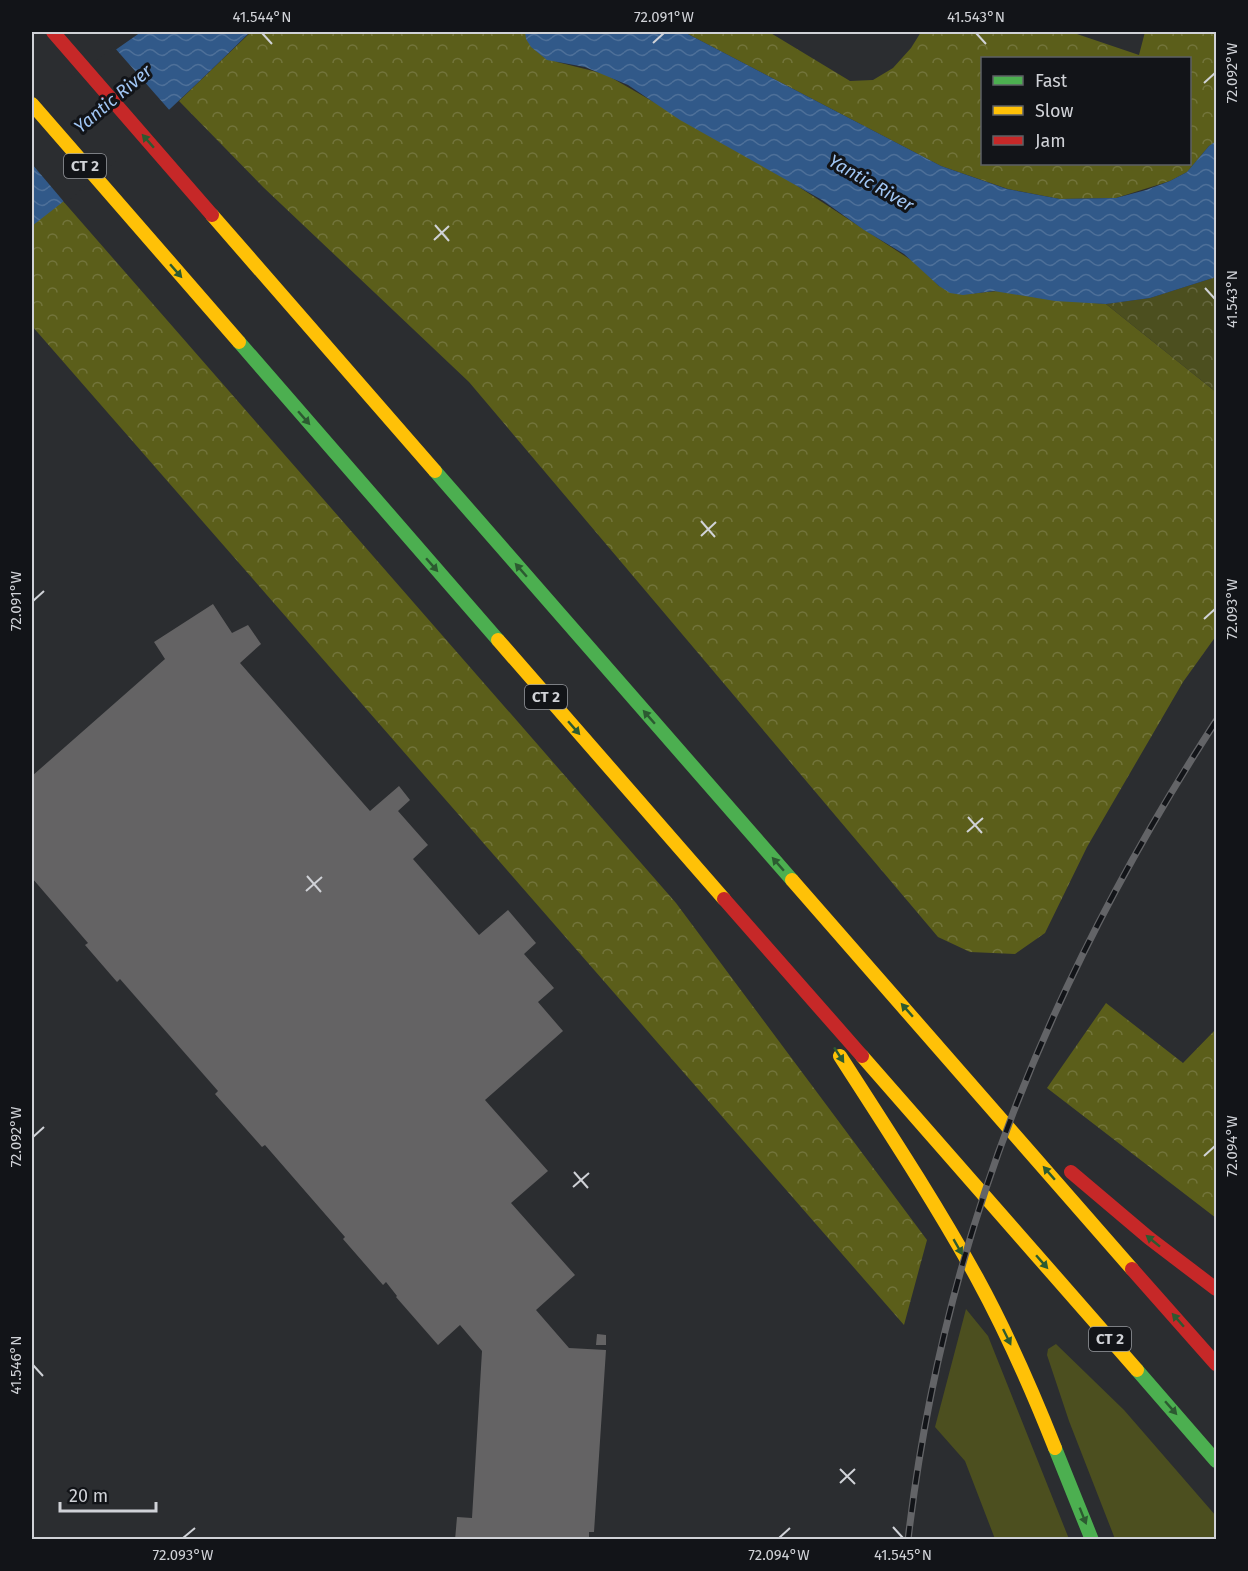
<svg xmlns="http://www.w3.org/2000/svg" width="1248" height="1571" viewBox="0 0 1248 1571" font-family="'Fira Sans',sans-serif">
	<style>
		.grass { fill: #4c4f1f }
		.forest { fill: url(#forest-crowns); fill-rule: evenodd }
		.park { fill: url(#park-crowns) }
		.water { fill: url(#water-waves) }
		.pier { fill: #2b2d30 }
		.building { fill: #646364 }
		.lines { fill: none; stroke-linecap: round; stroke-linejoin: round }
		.fast { stroke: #4caf50; stroke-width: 14 }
		.slow { stroke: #ffc107; stroke-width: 14 }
		.jam { stroke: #c62828; stroke-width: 14 }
		.rail-casing { stroke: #636467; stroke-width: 7 }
		.rail { stroke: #121418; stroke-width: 4.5; stroke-dasharray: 14; stroke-linecap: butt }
		.oneway { fill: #2c5a31 }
		.ticks { fill: none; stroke: #d0d2d7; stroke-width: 2 }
		.labels { text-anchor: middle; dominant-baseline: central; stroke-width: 6; stroke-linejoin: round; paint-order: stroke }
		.shield { fill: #121418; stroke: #97999e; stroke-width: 1.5 }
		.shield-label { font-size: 15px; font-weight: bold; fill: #d0d2d7 }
		.water-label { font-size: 18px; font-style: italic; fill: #a1c6f4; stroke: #121418 }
		.neatline { fill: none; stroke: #d0d2d7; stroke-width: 2 }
		.ticks-label { font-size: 15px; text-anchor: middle; fill: #d0d2d7 }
	</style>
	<defs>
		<pattern id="forest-crowns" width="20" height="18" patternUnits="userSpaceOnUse" patternTransform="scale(1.5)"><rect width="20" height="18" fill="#5b5e1a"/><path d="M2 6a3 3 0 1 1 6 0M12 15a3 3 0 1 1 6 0" fill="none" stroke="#72743b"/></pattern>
		<pattern id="park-crowns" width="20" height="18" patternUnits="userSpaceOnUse" patternTransform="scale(1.5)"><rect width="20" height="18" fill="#4c4f1f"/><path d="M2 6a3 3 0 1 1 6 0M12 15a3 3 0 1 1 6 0" fill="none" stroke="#65673f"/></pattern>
		<pattern id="water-waves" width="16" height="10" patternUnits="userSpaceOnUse" patternTransform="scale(1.5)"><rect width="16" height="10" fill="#315989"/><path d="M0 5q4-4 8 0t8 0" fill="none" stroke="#4e7099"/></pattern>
	</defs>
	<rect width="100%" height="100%" fill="#2b2d30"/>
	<path class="grass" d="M 966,1309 L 988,1336 L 1069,1539 L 995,1539 L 965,1461 L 935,1427 Z
		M 1056,1344 L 1124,1410 L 1216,1516 L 1216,1539 L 1115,1539 L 1069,1421 L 1047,1355 L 1048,1349 Z"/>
	<path class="forest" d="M 251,32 L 527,32 L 557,62 L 605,74 L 779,174 L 914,262 L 939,286 L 968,294 L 998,291 L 1046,299 L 1106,304 L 1216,392 L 1216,636 L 1183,682 L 1087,847 L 1045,933 L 1015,954 L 970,952 L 938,937 L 469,382 L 263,187 L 179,101 Z
		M 684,32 L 769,32 L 850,81 L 873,80 L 893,68 L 911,48 L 921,32 L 1071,32 L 1139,55 L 1145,32 L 1216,32 L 1216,143 L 1209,146 L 1187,172 L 1170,181 L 1116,198 L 1060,199 L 1008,189 L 941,166 ZM 982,58 L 1190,58 L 1190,164 L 982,164 Z
		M 63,201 L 676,903 L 927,1240 L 904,1325 L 32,326 L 32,225 Z
		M 1106,1003 L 1183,1063 L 1216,1029 L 1216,1218 L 1047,1088 Z"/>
	<path class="park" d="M 1216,277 L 1216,392 L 1106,304 L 1150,298 Z"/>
	<path class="water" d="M 141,32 L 250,32 C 181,100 110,167 32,226 L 32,113 L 64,86 Z
		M 525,32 L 684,32 L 941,166 L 1007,189 L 1060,199 L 1116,198 L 1146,190 L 1170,181 L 1187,172 L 1209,146 L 1216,141 L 1216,277 L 1150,298 L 1106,304 L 1055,301 L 994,291 L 963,295 L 950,293 L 939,286 L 904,254 L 864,230 L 822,200 L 680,120 L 628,85 L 585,67 L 547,60 L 531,47 L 526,39 Z"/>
	<path class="pier" d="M 114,47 L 171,112 L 122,157 L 65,203 L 32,164 L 32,109 L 62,84 Z"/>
	<path class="building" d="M 213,604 L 232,633 L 248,625 L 261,644 L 240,663 L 370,811 L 399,786 L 410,800 L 398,811 L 428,845 L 413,859 L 479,935 L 508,910 L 536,943 L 524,954 L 554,988 L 538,1002 L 563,1031 L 485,1100 L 548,1171 L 511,1203 L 575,1275 L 536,1310 L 569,1348 L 606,1350 L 594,1532 L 589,1532 L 589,1540 L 455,1540 L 457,1517 L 472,1518 L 482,1351 L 460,1325 L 438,1345 L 396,1297 L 397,1296 L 386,1282 L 383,1285 L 343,1239 L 345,1237 L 265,1145 L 262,1147 L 215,1094 L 218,1091 L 120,979 L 117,982 L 85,945 L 88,943 L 32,878 L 32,776 L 165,659 L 154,642 Z
		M 597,1334 L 606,1335 L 606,1345 L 596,1345 Z"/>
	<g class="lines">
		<path class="fast" d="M 239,342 L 498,640
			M 435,471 L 792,880
			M 1137,1370 L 1216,1461
			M 1055,1448 L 1092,1540"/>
		<path class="slow" d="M 32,104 L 239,342
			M 212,215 L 435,471
			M 498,640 L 724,899
			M 792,880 L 1132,1269
			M 840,1056 C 887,1129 935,1202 977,1278 C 1007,1333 1032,1390 1055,1448
			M 862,1056 L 1137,1370"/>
		<path class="jam" d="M 53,32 L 212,215
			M 724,899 L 862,1056
			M 1071,1172 L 1149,1238 L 1216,1289
			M 1132,1269 L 1216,1364"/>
		<defs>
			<path id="rail" d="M 908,1540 C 943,1237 1051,976 1216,721"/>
		</defs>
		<use href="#rail" class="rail-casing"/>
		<use href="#rail" class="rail"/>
	</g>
	<defs><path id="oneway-solid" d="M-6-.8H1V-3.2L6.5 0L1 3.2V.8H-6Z" transform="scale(1.5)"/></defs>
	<g class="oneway">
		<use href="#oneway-solid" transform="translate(148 141) rotate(-131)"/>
		<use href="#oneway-solid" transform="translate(176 271) rotate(49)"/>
		<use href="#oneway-solid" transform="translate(304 418) rotate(49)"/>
		<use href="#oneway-solid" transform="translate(432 565) rotate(49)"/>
		<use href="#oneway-solid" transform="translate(521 570) rotate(-131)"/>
		<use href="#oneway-solid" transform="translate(649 717) rotate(-131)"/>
		<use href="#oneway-solid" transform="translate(574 728) rotate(49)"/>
		<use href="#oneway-solid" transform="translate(778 864) rotate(-131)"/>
		<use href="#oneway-solid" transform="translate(907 1010) rotate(-131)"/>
		<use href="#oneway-solid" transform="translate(839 1055) rotate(57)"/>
		<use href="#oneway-solid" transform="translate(1049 1173) rotate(-131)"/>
		<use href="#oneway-solid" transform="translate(1153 1241) rotate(-141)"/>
		<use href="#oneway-solid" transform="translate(958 1247) rotate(60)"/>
		<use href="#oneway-solid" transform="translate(1042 1262) rotate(49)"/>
		<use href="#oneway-solid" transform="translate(1178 1320) rotate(-131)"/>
		<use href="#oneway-solid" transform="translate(1007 1337) rotate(64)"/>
		<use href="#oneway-solid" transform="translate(1171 1408) rotate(49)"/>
		<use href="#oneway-solid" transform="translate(1083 1516) rotate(68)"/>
	</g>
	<path class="ticks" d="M 262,33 L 272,44M 976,33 L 986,44M 653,43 L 664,33M 1204,83 L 1215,73M 435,225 L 449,241M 434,240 L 449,226M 1205,288 L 1215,299M 701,521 L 715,537M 701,536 L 716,522M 33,601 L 44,591M 1204,619 L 1215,609M 968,817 L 982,833M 967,832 L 983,818M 307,876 L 321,892M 306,891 L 322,877M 33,1137 L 44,1127M 1204,1156 L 1215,1146M 574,1172 L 588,1188M 573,1187 L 589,1173M 33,1365 L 43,1376M 840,1469 L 855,1484M 840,1483 L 855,1469M 893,1527 L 903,1538M 183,1538 L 195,1528M 779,1538 L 790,1528"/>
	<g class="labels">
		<g class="shield">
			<rect x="64" y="154" width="42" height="24" rx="4.5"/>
			<rect x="525" y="685" width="42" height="24" rx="4.5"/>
			<rect x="1089" y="1327" width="42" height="24" rx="4.5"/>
		</g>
		<g class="shield-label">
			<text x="85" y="166">CT 2</text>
			<text x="546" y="697">CT 2</text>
			<text x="1110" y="1339">CT 2</text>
		</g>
		<g class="water-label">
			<text transform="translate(113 99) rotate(-40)">Yantic River</text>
			<text transform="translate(871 183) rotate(30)">Yantic River</text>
		</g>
	</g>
	<rect width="1248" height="1571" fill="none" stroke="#121418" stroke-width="66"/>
	<rect x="981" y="57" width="210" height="108" fill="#121418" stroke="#5e6064" stroke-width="1.5"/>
	<rect x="993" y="76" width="30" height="9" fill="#4caf50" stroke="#5e6064" stroke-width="1.5"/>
	<text x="1035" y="87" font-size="18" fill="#d0d2d7">Fast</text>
	<rect x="993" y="106" width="30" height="9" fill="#ffc107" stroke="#5e6064" stroke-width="1.5"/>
	<text x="1035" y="117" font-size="18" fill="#d0d2d7">Slow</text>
	<rect x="993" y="136" width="30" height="9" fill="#c62828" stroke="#5e6064" stroke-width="1.5"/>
	<text x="1035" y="147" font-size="18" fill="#d0d2d7">Jam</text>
	<path d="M60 1502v9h96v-9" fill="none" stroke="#d0d2d7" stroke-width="3"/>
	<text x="69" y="1502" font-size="18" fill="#d0d2d7" stroke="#121418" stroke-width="4.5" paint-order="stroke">20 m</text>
	<rect x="33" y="33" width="1182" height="1505" class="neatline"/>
	<g class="ticks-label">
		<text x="262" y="22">41.544°N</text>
		<text x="664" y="22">72.091°W</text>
		<text x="976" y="22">41.543°N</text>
		<text transform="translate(1232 73) rotate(-90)" y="5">72.092°W</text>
		<text transform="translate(1232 299) rotate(-90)" y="5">41.543°N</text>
		<text transform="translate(16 601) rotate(-90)" y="5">72.091°W</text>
		<text transform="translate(1232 609) rotate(-90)" y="5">72.093°W</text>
		<text transform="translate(16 1137) rotate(-90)" y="5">72.092°W</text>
		<text transform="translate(1232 1146) rotate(-90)" y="5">72.094°W</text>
		<text transform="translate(16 1365) rotate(-90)" y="5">41.546°N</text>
		<text x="183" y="1560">72.093°W</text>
		<text x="779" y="1560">72.094°W</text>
		<text x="903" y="1560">41.545°N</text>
	</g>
</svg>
